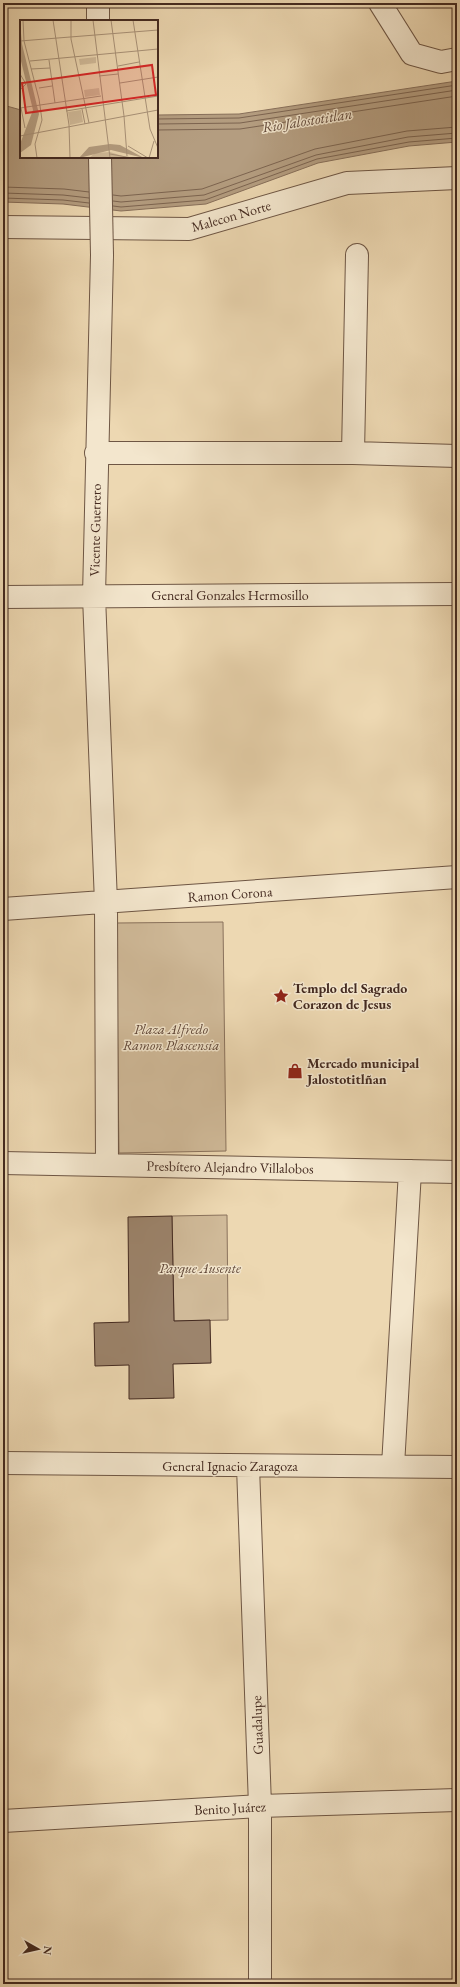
<svg xmlns="http://www.w3.org/2000/svg" width="460" height="1987" viewBox="0 0 460 1987" font-family="'EB Garamond',serif">
	<style>
		.green { fill: #d0ba99; stroke: #8a725c }
		.water { fill: #b49d80; stroke: #876f5a }
		.lines { fill: none; stroke-linecap: round; stroke-linejoin: round }
		.shore { stroke: #7c6450; stroke-width: 1 }
		.building { fill: #9c846c; stroke: #442a20 }
		.minor-casing { stroke: #6e5644; stroke-width: 24 }
		.minor { stroke: #f3e6cd; stroke-width: 22 }
		.minor-bridge-casing { stroke: #6e5644; stroke-width: 24; stroke-linecap: butt }
		.minor-bridge { stroke: #f3e6cd; stroke-width: 22 }
		.labels { text-anchor: middle; dominant-baseline: central; stroke-width: 3; stroke-linejoin: round; paint-order: stroke }
		.street-label { font-size: 14px; fill: #442a20; stroke: #f3e6cd }
		.poi-label { font-size: 14px; font-weight: bold; fill: #442a20; stroke: #f3e6cd; text-anchor: start }
		.park-label { font-size: 14px; font-style: italic; fill: #604738; stroke: #f3e6cd }
		.water-label { font-size: 15px; font-style: italic; fill: #604738; stroke: #f3e6cd }
		.inset-road { fill: none; stroke: #a99278; stroke-width: 1 }
		.view { fill: #d62828; fill-opacity: 0.15; stroke: #d62828; stroke-width: 2 }
		.inset-edge { fill: none; stroke: #442a20; stroke-width: 2 }
	</style>
	<rect width="100%" height="100%" fill="#edd8b2"/>
	<filter id="stains"><feTurbulence type="fractalNoise" baseFrequency=".005" numOctaves="4"/><feColorMatrix values="0 0 0 0 .2 0 0 0 0 .09 0 0 0 0 .02 0 0 0 .5 -.17"/></filter>
	<radialGradient id="worn" r=".72"><stop offset=".6" stop-color="#630" stop-opacity="0"/><stop offset="1" stop-color="#630" stop-opacity=".3"/></radialGradient>
	<path class="green" d="M 223,922 L 226,1151 L 119,1153 L 116,923 Z
		M 227,1215 L 228,1320 L 174,1321 L 172,1216 Z"/>
	<path class="water" d="M 457,81 L 457,142 L 409,146 L 318,163 L 206,204 L 121,211 L 63,204 L 3,202 L 3,105 L 21,110 L 21,157 L 157,157 L 157,115 L 239,114 Z"/>
	<g class="lines">
		<path class="shore" d="M 157,119 L 239,118 L 457,85
			M 157,124 L 240,123 L 457,90
			M 157,130 L 240,129 L 457,96
			M 3,187 L 64,189 L 89,192
			M 3,193 L 63,195 L 89,198
			M 113,195 L 121,196 L 202,189 L 315,149 L 407,131 L 457,127
			M 3,198 L 63,200 L 89,203
			M 113,201 L 121,202 L 204,195 L 316,155 L 408,137 L 457,133
			M 113,206 L 121,207 L 205,200 L 317,159 L 409,142 L 457,138"/>
	</g>
	<path class="building" d="M 172,1216 L 174,1321 L 210,1320 L 211,1363 L 173,1364 L 174,1398 L 129,1399 L 129,1365 L 95,1366 L 94,1323 L 129,1322 L 128,1217 Z"/>
	<g class="lines">
		<defs>
			<path id="minor" d="M 98,3 L 98,21
				M 380,3 L 412,54 L 441,62 L 457,59
				M 3,227 L 189,229 L 347,183 L 457,178
				M 102,255 L 94,596 L 106,903 L 107,1164
				M 96,453 L 353,453 L 457,456
				M 353,453 L 357,255
				M 3,597 L 457,594
				M 3,909 L 457,877
				M 3,1163 L 457,1172
				M 3,1463 L 457,1467
				M 248,1466 L 260,1806 L 260,1984
				M 393,1466 L 410,1171
				M 3,1821 L 260,1806 L 457,1800"/>
		</defs>
		<use href="#minor" class="minor-casing"/>
		<use href="#minor" class="minor"/>
		<defs>
			<path id="minor-bridge" d="M 100,157 L 102,255"/>
		</defs>
		<use href="#minor-bridge" class="minor-bridge-casing"/>
		<use href="#minor-bridge" class="minor-bridge"/>
	</g>
	<defs>
		<symbol id="sight-bare" viewBox="-9 -9 18 18"><path d="M0-6L1.8-2.2L6-1.7L2.9 1.2L3.7 5.4L0 3.3L-3.7 5.4L-2.9 1.2L-6-1.7L-1.8-2.2Z" fill="#8f2418" stroke="#f3e6cd" stroke-width="2.5" paint-order="stroke"/></symbol>
		<symbol id="shop-bare" viewBox="-9 -9 18 18"><path d="M-5-2.5h2.3a2.7 3.5 0 0 1 5.4 0H5L5.5 6h-11ZM-1.5-2.5h3a1.5 2.3 0 0 0-3 0Z" fill="#8f2418" stroke="#f3e6cd" stroke-width="2.5" paint-order="stroke"/></symbol>
	</defs>
	<g fill-rule="evenodd">
		<use href="#sight-bare" x="270" y="985" width="22" height="22"/>
		<use href="#shop-bare" x="284" y="1060" width="22" height="22"/>
	</g>
	<g class="labels">
		<g class="street-label">
			<text transform="translate(231 216) rotate(-16)">Malecon Norte</text>
			<text transform="translate(95 530) rotate(-89)">Vicente Guerrero</text>
			<text x="230" y="595">General Gonzales Hermosillo</text>
			<text transform="translate(230 894) rotate(-4)">Ramon Corona</text>
			<text transform="translate(230 1167) rotate(1)">Presbítero Alejandro Villalobos</text>
			<text x="230" y="1466">General Ignacio Zaragoza</text>
			<text transform="translate(257 1725) rotate(-92)">Guadalupe</text>
			<text transform="translate(230 1808) rotate(-3)">Benito Juárez</text>
		</g>
		<g class="poi-label">
			<text x="293" y="988">Templo del Sagrado<tspan x="293" dy="16">Corazon de Jesus</tspan></text>
			<text x="307" y="1063">Mercado municipal<tspan x="307" dy="16">Jalostotitlñan</tspan></text>
		</g>
		<g class="park-label">
			<text x="171" y="1029">Plaza Alfredo<tspan x="171" dy="16">Ramon Plascensia</tspan></text>
			<text x="200" y="1268">Parque Ausente</text>
		</g>
		<g class="water-label">
			<text transform="translate(307 120) rotate(-9)">Rio Jalostotitlan</text>
		</g>
	</g>
	<g transform="translate(20 20)">
		<rect width="138" height="138" fill="#edd8b2"/>
		<path d="M 76,37 L 76,43 L 60,45 L 59,39 ZM 79,68 L 80,75 L 65,77 L 64,70 ZM 61,90 L 63,102 L 50,105 L 48,92 ZM 90,132 L 109,138 L 69,138 L 75,133 Z" fill="#d0ba99"/>
		<path d="M 0,2 L 2,24 L 19,94 L 11,125 L 0,133 L 0,124 L 13,90 L 0,37 ZM 90,124 L 100,125 L 124,138 L 91,130 L 59,138 L 69,127 Z" fill="#b49d80"/>
		<path class="inset-road" d="M 3,0 L 4,21 L 19,79 L 22,100 L 15,124 L 17,138M 33,0 L 49,105 L 50,138M 51,0 L 51,19 L 69,103M 73,0 L 90,138M 91,0 L 104,96 L 107,136M 113,0 L 130,109 L 138,128M 0,21 L 138,10M 29,40 L 35,83M 10,41 L 138,29M 98,46 L 119,42M 11,49 L 30,48M 0,54 L 6,64 L 0,70M 79,56 L 98,54M 100,63 L 138,57M 19,68 L 32,66M 0,88 L 81,76M 1,88 L 5,108M 62,89 L 65,104M 46,91 L 138,76M 0,116 L 138,90M 108,126 L 128,138M 90,134 L 112,138M 129,138 L 134,121"/>
		<path class="view" d="M 132,45 L 136,75 L 6,93 L 2,63 Z"/>
		<rect width="138" height="138" class="inset-edge"/>
	</g>
	<rect width="460" height="1987" fill="none" stroke="#edd8b2" stroke-width="16"/>
	<rect x="4" y="4" width="452" height="1979" fill="none" stroke="#442a20" stroke-width="2"/>
	<rect x="8" y="8" width="444" height="1971" fill="none" stroke="#442a20"/>
	<g transform="translate(38 1949) rotate(98)" stroke="#f3e6cd" stroke-width="3" paint-order="stroke">
	<path d="M0-3L7 15L0 10L-7 15Z" fill="#442a20"/>
	<text y="-6" font-size="11" font-weight="bold" text-anchor="middle" fill="#442a20">N</text>
	</g>
	<rect width="100%" height="100%" filter="url(#stains)"/>
	<rect width="100%" height="100%" fill="url(#worn)"/>
</svg>
